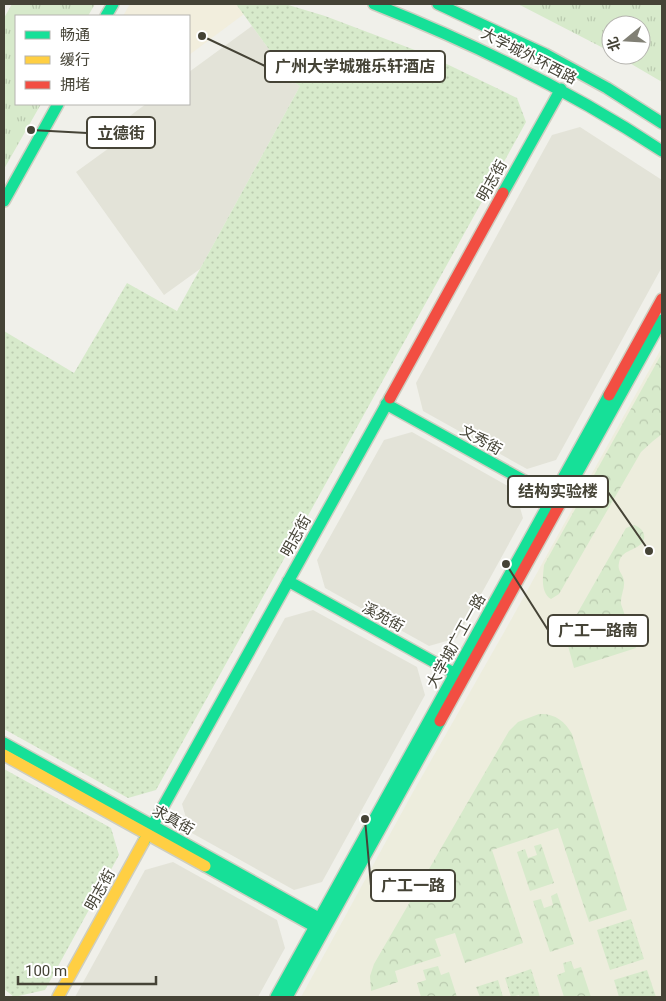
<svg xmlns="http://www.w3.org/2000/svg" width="666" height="1001" viewBox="0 0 666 1001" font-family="Roboto,'Noto Sans SC',sans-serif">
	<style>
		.residential { fill: #e3e3d8 }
		.commercial { fill: #f2eedd }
		.education { fill: #ededdd }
		.grass { fill: url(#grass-dots) }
		.forest { fill: url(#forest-crowns) }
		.park { fill: url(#park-tufts) }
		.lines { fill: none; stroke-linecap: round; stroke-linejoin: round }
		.fast-casing { stroke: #cecec1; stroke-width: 14 }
		.slow-casing { stroke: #cecec1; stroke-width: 14 }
		.jam-casing { stroke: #cecec1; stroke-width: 14 }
		.fast { stroke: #16e098; stroke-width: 11 }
		.slow { stroke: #ffcf43; stroke-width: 11 }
		.jam { stroke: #f24e42; stroke-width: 11 }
		.labels { text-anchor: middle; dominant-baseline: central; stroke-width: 4; stroke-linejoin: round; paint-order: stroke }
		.street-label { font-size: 15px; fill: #454336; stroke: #fff }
		.leader { fill: none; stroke: #454336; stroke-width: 2 }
		.callout-dot { fill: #454336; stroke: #fff; stroke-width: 2 }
		.callout { fill: #fff; stroke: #454336; stroke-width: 2 }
		.callout-label { font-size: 16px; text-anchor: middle; font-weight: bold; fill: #454336 }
	</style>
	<defs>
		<pattern id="grass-dots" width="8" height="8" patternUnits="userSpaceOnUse" patternTransform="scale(1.25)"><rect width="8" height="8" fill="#d7eacb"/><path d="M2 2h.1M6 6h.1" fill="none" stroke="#bacaaf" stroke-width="1.8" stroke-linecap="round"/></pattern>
		<pattern id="forest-crowns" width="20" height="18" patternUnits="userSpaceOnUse" patternTransform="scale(1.25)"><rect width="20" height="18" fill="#d7eacb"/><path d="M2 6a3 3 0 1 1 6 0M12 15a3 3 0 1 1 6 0" fill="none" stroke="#bacaaf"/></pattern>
		<pattern id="park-tufts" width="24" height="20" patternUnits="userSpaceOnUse" patternTransform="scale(1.25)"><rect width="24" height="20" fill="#d7eacb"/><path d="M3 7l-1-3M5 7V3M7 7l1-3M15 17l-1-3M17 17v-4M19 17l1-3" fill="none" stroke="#bacaaf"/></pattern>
	</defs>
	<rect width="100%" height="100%" fill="#f0f0ea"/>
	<path class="residential" d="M 252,26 L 292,81 L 300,86 L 200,269 L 164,295 L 76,172 L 127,135 L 119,124 L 146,104 L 189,104 L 189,72 Z
		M 580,127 L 662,180 L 662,267 L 556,460 L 527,469 L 423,411 L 416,383 L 552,135 Z
		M 412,432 L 515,490 L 523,518 L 457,638 L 429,646 L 325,588 L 317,560 L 384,440 Z
		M 313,610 L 417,667 L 425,695 L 322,882 L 294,890 L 190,832 L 182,804 L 285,618 Z
		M 173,862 L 277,920 L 285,948 L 258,997 L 75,997 L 145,870 Z"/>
	<path class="commercial" d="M 130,4 L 236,4 L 244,14 L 189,55 L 189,16 L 123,16 Z"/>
	<path class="education" d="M 662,347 L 662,997 L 301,997 L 413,792 L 507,627 Z"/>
	<path class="grass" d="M 236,4 L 285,4 L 325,16 L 428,55 L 517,98 L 526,122 L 156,790 L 128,798 L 4,729 L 4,331 L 74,373 L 127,283 L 177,311 L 300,86 L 292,81 Z
		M 4,769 L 111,828 L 119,855 L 45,990 L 14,997 L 4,989 Z
		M 631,919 L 644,959 L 610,970 L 597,930 Z
		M 531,969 L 540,997 L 520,997 L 519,995 L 511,997 L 505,978 Z
		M 647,970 L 656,997 L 619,997 L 614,980 Z
		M 498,980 L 503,997 L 480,997 L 476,987 Z"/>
	<path class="forest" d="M 662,353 L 662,434 L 653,441 L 641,452 L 559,594 L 551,599 C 540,592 543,576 544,565 Z
		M 634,525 C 641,527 648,535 642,543 C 635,551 621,550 619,563 C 617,571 623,574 624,581 C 625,589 620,596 621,604 L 636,648 L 574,668 L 567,642 L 569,628 L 626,528 Z
		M 539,714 C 554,713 565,721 572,734 L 627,910 L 589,922 L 558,828 L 492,850 L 523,943 L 465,963 L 455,933 L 435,939 L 441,956 L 395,971 L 398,982 L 371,991 L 370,976 L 374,964 L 509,731 L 518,722 Z
		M 541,844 L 554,883 L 530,891 L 517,852 L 525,849 L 528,858 L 537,855 L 534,846 Z
		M 557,893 L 574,944 L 550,952 L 533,901 L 541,899 L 544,908 L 553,905 L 551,896 Z
		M 571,961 L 574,969 L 581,967 L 591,997 L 564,997 L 557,975 L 565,972 L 563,963 Z
		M 438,966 L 441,975 L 449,972 L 457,997 L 421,997 L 417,983 L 426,980 L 423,970 Z"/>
	<path class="park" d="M 12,4 L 95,4 L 88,16 L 16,16 L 16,104 L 41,104 L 4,169 L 4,18 Z
		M 518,4 L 662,4 L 662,82 L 616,55 L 641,55 L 641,25 L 611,25 L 611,52 Z"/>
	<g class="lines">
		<defs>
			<path id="fast" d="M 374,4 C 475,44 571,91 662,151
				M 438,4 L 545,54 L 607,88 L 662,123
				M 106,16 L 113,4
				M 503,193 L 561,89
				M 4,201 L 58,104
				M 386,404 L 559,500
				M 561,502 L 662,320
				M 288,581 L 461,677
				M 4,743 L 326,922
				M 144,841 L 390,398
				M 205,866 L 321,930
				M 276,997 L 609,395
				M 287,997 L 440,721"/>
			<path id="slow" d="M 4,755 L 205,866
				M 58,997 L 144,841"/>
			<path id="jam" d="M 609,395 L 662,299
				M 390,398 L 503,193
				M 440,721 L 561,502"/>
		</defs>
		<use href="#fast" class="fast-casing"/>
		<use href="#slow" class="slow-casing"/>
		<use href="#jam" class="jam-casing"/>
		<use href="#fast" class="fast"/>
		<use href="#slow" class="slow"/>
		<use href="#jam" class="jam"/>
	</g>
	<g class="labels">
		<g class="street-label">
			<text transform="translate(529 56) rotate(27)">大学城外环西路</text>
			<text transform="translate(492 181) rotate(-61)">明志街</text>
			<text transform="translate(481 440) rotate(29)">文秀街</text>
			<text transform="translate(296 536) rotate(-61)">明志街</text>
			<text transform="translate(383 617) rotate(29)">溪苑街</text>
			<text transform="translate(456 641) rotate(-61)">大学城广工一路</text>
			<text transform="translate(173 820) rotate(29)">求真街</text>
			<text transform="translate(100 890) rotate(-61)">明志街</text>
		</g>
	</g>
	<path class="leader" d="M202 36L265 66M31 130L87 133M649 551L608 492M506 564L548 630M365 819L371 886"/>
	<g class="callout-dot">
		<circle cx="202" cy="36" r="5"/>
		<circle cx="31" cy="130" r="5"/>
		<circle cx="649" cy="551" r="5"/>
		<circle cx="506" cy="564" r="5"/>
		<circle cx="365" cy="819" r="5"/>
	</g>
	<g class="callout">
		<rect x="265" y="51" width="180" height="31" rx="5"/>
		<rect x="87" y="117" width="68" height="31" rx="5"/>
		<rect x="508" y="476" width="100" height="31" rx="5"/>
		<rect x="548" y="615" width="100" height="31" rx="5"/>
		<rect x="371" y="870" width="84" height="31" rx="5"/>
	</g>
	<g class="callout-label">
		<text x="355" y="72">广州大学城雅乐轩酒店</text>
		<text x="121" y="139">立德街</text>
		<text x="558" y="497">结构实验楼</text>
		<text x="598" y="636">广工一路南</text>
		<text x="413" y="891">广工一路</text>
	</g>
	<rect width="666" height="1001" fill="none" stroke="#454336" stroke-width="10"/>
	<rect x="15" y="15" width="175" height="90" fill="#ffffff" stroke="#b5b4af"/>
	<rect x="25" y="31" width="25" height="8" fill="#16e098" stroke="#b5b4af"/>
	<text x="60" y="40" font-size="15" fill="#454336">畅通</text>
	<rect x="25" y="56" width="25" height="8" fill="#ffcf43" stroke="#b5b4af"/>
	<text x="60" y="65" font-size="15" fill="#454336">缓行</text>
	<rect x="25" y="81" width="25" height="8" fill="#f24e42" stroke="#b5b4af"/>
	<text x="60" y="90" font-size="15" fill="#454336">拥堵</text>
	<g transform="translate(626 40) rotate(252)"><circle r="24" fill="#ffffff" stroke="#b5b4af"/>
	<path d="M0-4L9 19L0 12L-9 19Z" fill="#818075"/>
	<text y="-8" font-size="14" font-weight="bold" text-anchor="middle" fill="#454336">北</text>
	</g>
	<path d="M18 976v8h138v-8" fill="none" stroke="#454336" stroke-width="2.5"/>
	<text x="25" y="976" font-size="15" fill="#454336" stroke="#ffffff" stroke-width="4" paint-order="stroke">100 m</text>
</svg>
